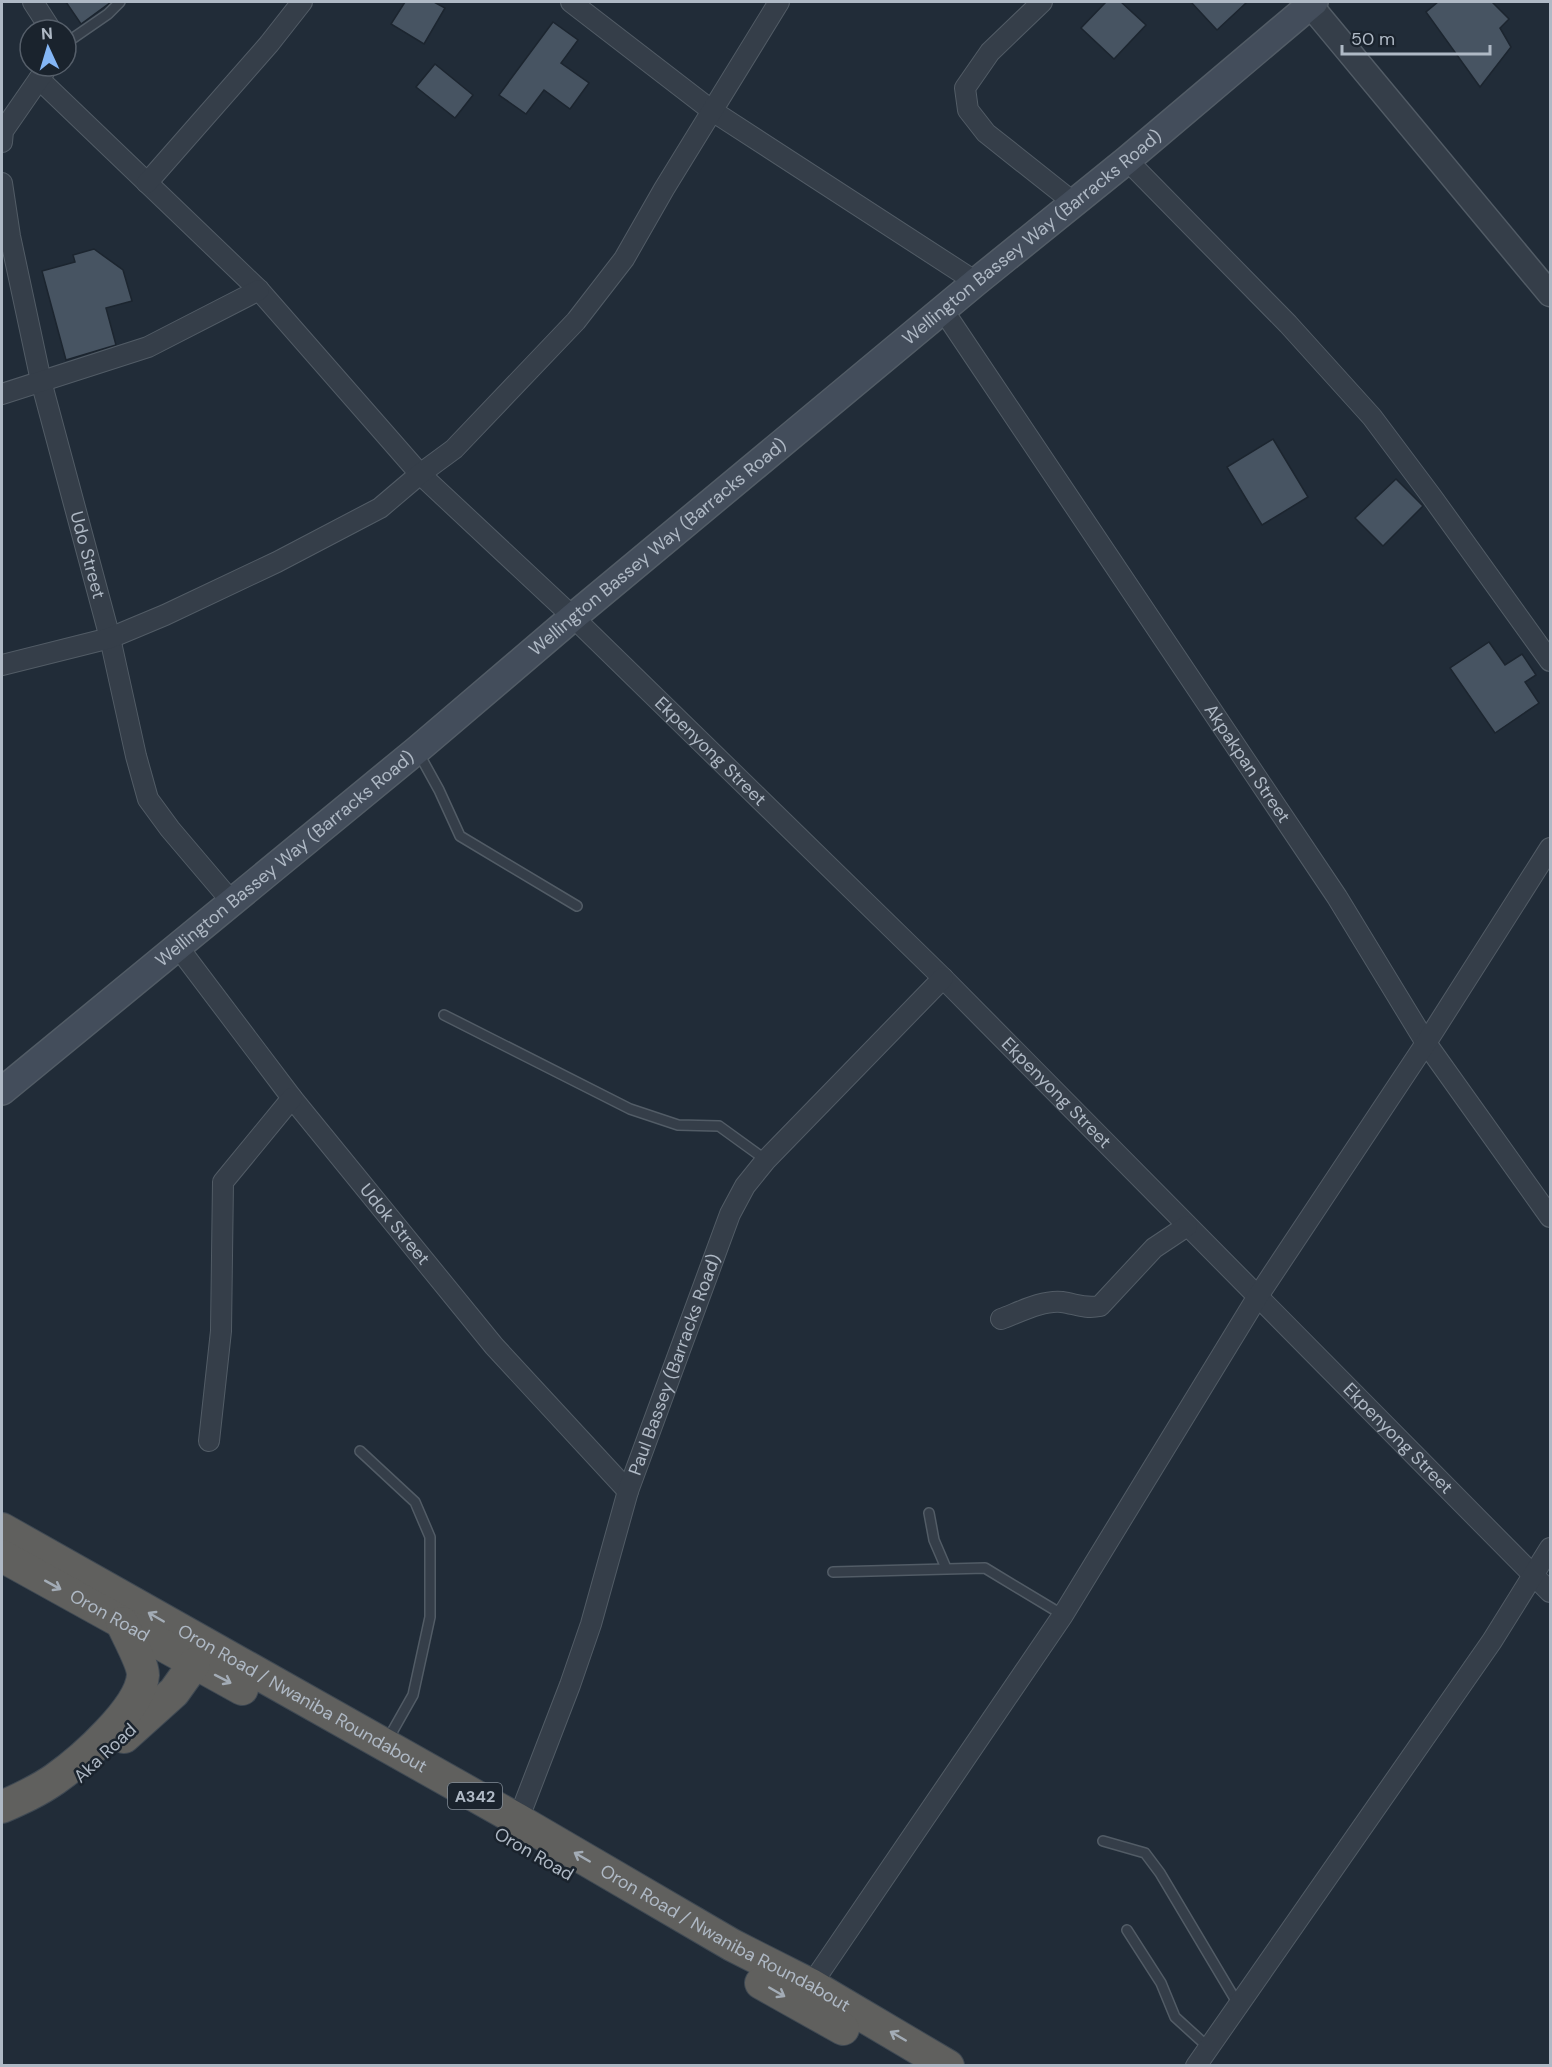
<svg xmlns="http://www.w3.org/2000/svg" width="1552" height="2067" viewBox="0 0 1552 2067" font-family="'DM Sans',sans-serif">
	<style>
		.building { fill: #475462; stroke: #1c252f; stroke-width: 1.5 }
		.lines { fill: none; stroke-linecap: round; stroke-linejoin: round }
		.service-casing { stroke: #525c66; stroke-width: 12 }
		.minor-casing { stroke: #525c66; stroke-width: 22 }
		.tertiary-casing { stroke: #525c66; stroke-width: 27 }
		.secondary-casing { stroke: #525c66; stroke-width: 30 }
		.trunk-casing { stroke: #3f4953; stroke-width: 34 }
		.service { stroke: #353e49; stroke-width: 9 }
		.minor { stroke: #353e49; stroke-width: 20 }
		.tertiary { stroke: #353e49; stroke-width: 24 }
		.secondary { stroke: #434d5b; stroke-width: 27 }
		.trunk { stroke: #60605e; stroke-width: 32 }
		.oneway { stroke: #a3acb6 }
		.labels { text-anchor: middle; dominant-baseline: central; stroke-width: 5; stroke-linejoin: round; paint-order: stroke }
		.shield { fill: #1a232d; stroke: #828c97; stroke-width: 1.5 }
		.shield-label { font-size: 16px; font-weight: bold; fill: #afb9c5 }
		.street-label { font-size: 18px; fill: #afb9c5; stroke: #1a232d }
	</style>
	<rect width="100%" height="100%" fill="#212c38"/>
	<path class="building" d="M 66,2 L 111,2 L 81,24 Z
		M 405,2 L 434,2 L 445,8 L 424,44 L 391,24 Z
		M 1106,2 L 1121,2 L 1146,25 L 1114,59 L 1081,28 Z
		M 1191,2 L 1247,2 L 1217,30 Z
		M 1438,2 L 1492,2 L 1509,19 L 1500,28 L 1511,47 L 1480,87 L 1426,12 Z
		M 553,22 L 578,40 L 561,63 L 589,83 L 570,109 L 544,90 L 526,114 L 499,95 Z
		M 435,64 L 473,95 L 455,118 L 416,87 Z
		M 94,249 L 123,270 L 132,301 L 106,308 L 116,345 L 66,360 L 42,271 L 75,262 L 73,255 Z
		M 1273,439 L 1308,497 L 1262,525 L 1227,467 Z
		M 1396,479 L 1423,506 L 1383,546 L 1355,518 Z
		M 1489,642 L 1505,665 L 1522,654 L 1536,675 L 1525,682 L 1539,703 L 1495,733 L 1450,668 Z"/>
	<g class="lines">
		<defs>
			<path id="service" d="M 66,43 L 108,14 L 120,2
				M 418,752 L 439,790 L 460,836 L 577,906
				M 444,1015 L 630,1109 L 678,1125 L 719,1126 L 766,1160
				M 360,1451 L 415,1502 L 430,1537 L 430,1617 L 413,1695 L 387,1741
				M 929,1513 L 934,1540 L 946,1568
				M 833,1572 L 985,1568 L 1063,1615
				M 1103,1841 L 1145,1853 L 1160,1873 L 1238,2004
				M 1127,1930 L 1161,1983 L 1175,2017 L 1208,2047"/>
			<g id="minor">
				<path d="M 33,2 L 51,30"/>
				<path d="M 571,2 L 711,110 L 976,282"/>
				<path d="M 1042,2 L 990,52 L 965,88 L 968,110 L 986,133 L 1073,202"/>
				<path id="s1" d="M 39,79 L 259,290 L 420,474 L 573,617 L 943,978 L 1550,1592"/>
				<path d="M 2,142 L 3,131 L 48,66"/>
				<path d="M 1127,160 L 1288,324 L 1372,417 L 1432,497 L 1550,661"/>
				<path id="s2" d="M 2,183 L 10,236 L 41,381 L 110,638 L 136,756 L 148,799 L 170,829 L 232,902"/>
				<path d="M 147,183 L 269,44 L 302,2"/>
				<path id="s3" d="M 943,310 L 1337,897 L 1426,1043 L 1550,1217"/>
				<path d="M 2,394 L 148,347 L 259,290"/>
				<path d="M 2,665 L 110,638 L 165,615 L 277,562 L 380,508 L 420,474 L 454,449 L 576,321 L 624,259 L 664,189 L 779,2"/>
				<path id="s4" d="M 178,947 L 292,1098 L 494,1346 L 628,1491"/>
				<path d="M 1001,1319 C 1020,1312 1042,1300 1062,1302 C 1076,1304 1085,1309 1100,1306 L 1154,1248 L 1187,1226"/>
				<path d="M 209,1441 L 221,1331 L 223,1182 L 292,1098"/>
				<path id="s5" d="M 518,1820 L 570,1685 L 591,1624 L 628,1491 L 730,1214 L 745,1186 L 766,1160 L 943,978"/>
				<path d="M 811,1985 L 1063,1615 L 1258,1296 L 1426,1043 L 1550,848"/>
				<path d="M 1196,2066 L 1492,1641 L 1550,1548"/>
			</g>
			<path id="tertiary" d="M 1310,5 L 1550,294"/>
			<g id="secondary">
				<path id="s6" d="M 2,1091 L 417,750 L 573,617 L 976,282 L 1127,160 L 1314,2"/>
			</g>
			<g id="trunk">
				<path id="s7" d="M 2,1529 L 518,1820 L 732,1945 L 811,1985 L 948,2066"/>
				<path id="s8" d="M 2,1556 L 242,1689"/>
				<path d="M 124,1737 L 174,1692 L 194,1664"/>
				<path d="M 2,1807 C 20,1799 38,1791 55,1779 C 82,1760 141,1708 143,1675 C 143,1663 127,1635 122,1623"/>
				<path d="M 761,1983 L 843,2029"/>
			</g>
		</defs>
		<use href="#service" class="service-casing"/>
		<use href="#minor" class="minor-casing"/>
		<use href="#tertiary" class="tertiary-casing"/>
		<use href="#secondary" class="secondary-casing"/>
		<use href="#trunk" class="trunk-casing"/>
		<use href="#service" class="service"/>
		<use href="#minor" class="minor"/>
		<use href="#tertiary" class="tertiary"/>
		<use href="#secondary" class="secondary"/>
		<use href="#trunk" class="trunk"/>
	</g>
	<defs><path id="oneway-shaft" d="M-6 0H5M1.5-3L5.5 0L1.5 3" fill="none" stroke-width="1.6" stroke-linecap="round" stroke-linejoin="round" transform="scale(1.5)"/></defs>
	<g class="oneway">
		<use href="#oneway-shaft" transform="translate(53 1585) rotate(29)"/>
		<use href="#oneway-shaft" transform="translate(156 1617) rotate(-150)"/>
		<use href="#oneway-shaft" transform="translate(223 1679) rotate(27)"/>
		<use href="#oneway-shaft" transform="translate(582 1857) rotate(-150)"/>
		<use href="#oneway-shaft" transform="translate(777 1992) rotate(30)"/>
		<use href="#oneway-shaft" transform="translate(898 2036) rotate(-150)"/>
	</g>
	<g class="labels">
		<rect class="shield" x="448" y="1783" width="54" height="26" rx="4.5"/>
		<g class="shield-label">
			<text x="475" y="1796">A342</text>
		</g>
		<g class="street-label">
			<text stroke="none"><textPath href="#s6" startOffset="1338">Wellington Bassey Way (Barracks Road)</textPath></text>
			<text stroke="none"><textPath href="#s6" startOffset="852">Wellington Bassey Way (Barracks Road)</textPath></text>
			<text stroke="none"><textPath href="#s2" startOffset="382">Udo Street</textPath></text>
			<text stroke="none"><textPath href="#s1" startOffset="951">Ekpenyong Street</textPath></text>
			<text stroke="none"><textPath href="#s3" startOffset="546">Akpakpan Street</textPath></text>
			<text stroke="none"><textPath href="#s6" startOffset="366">Wellington Bassey Way (Barracks Road)</textPath></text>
			<text stroke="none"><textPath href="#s1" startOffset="1437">Ekpenyong Street</textPath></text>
			<text stroke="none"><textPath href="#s4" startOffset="352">Udok Street</textPath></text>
			<text stroke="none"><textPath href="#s5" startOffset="482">Paul Bassey (Barracks Road)</textPath></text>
			<text stroke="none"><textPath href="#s1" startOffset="1923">Ekpenyong Street</textPath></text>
			<text stroke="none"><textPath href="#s8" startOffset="123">Oron Road</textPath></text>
			<text stroke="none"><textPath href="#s7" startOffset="345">Oron Road / Nwaniba Roundabout</textPath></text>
			<text transform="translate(105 1753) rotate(-43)">Aka Road</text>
			<text transform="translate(534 1854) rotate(30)">Oron Road</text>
			<text stroke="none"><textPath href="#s7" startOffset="831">Oron Road / Nwaniba Roundabout</textPath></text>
		</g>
	</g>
	<rect width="1552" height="2067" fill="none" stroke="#afb9c5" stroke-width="6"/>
	<g transform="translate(48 48) rotate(356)"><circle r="28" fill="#1a232d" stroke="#565f6a" stroke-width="1.5"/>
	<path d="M0-4.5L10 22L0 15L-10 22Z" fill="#84b6f5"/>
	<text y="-9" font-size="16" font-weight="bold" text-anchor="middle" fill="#afb9c5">N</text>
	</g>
	<path d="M1342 45v9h148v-9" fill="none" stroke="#afb9c5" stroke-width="3"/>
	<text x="1351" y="45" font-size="18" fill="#afb9c5" stroke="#1a232d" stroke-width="4.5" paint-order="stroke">50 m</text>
</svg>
